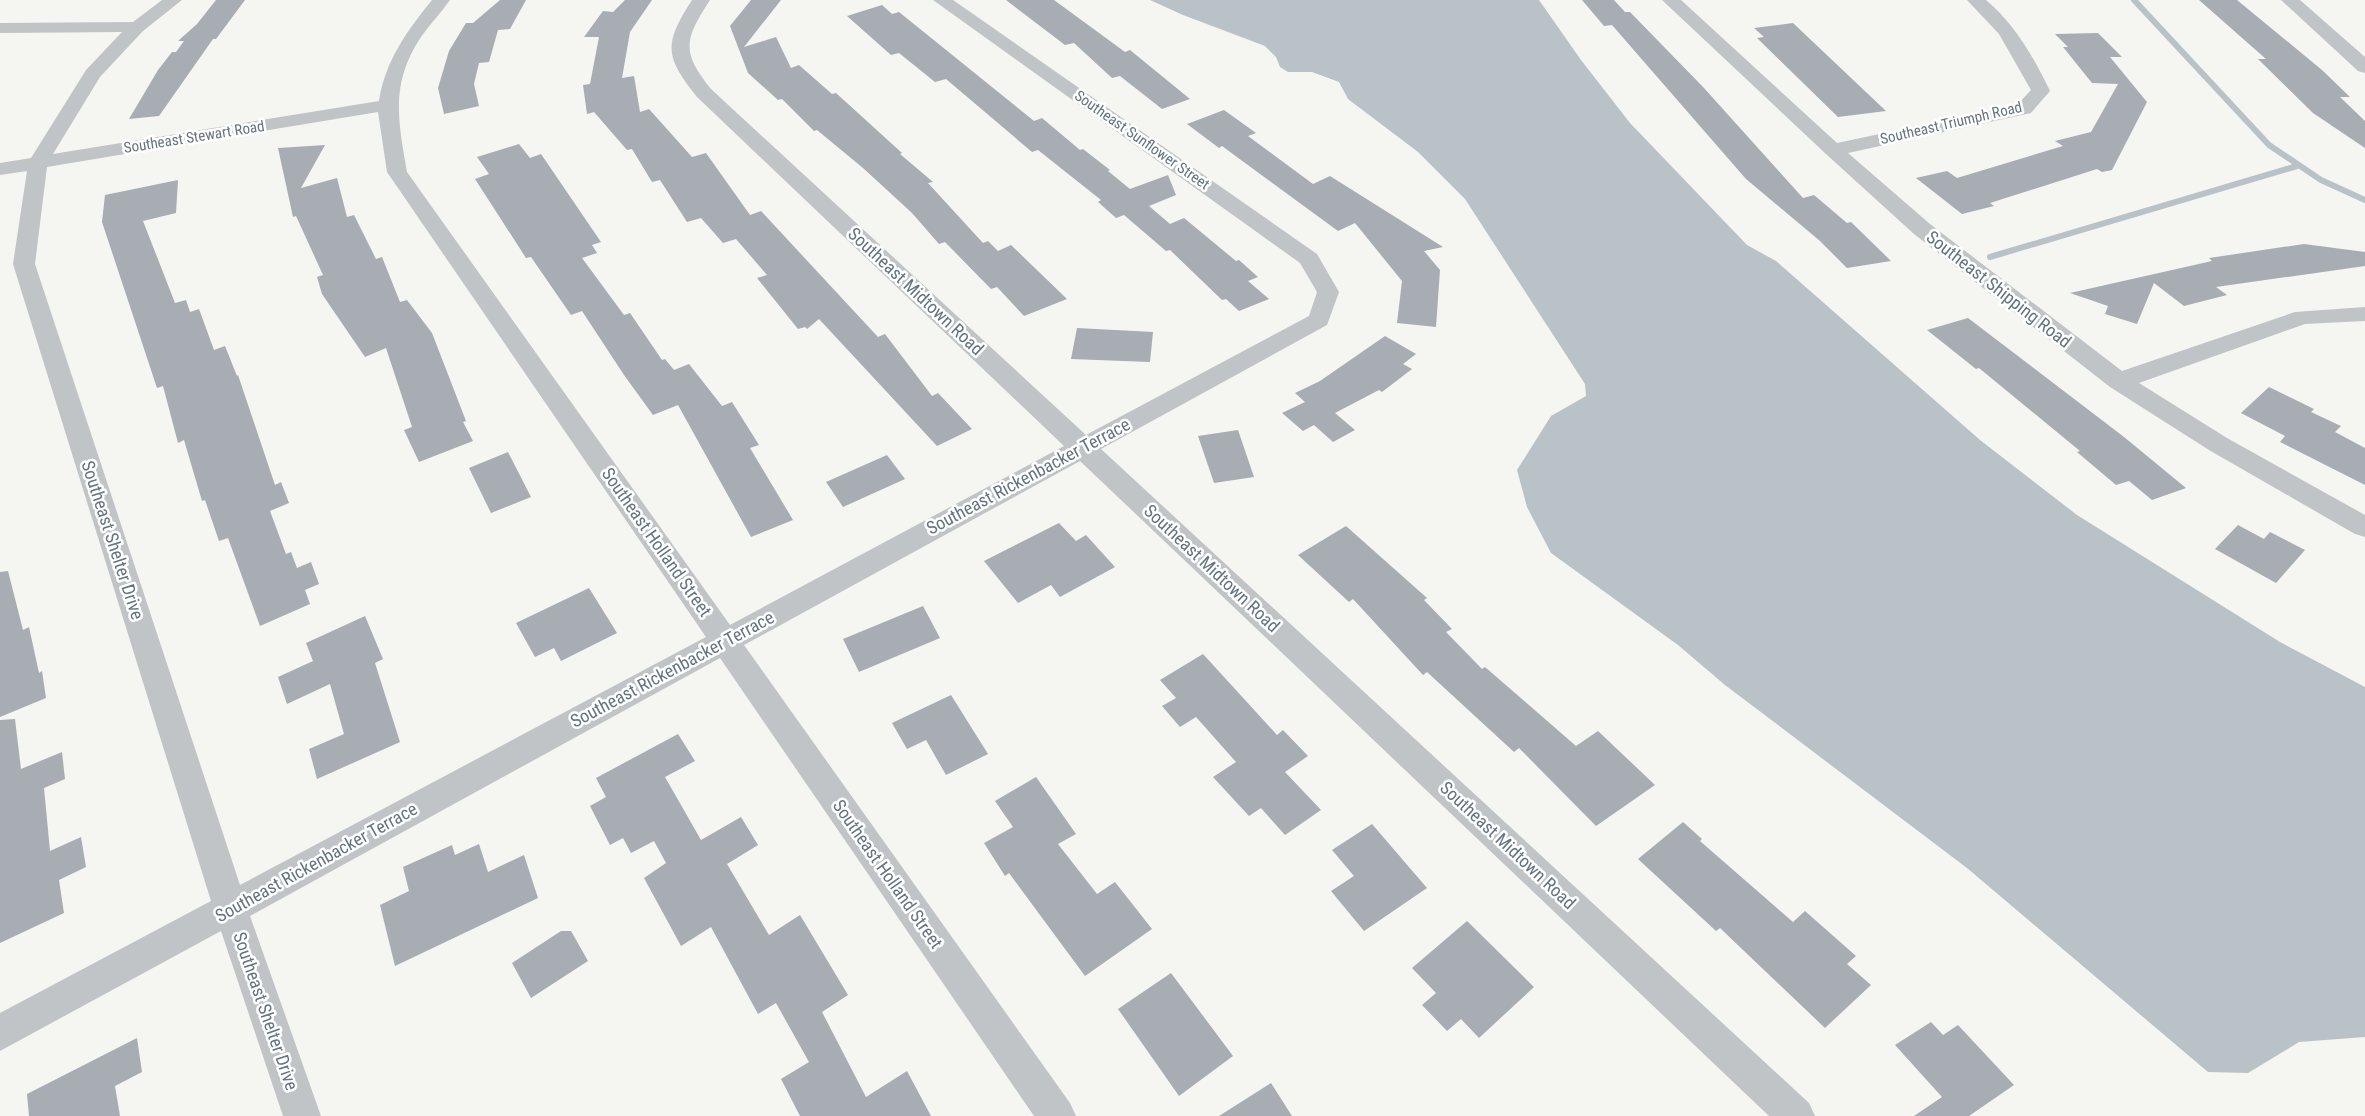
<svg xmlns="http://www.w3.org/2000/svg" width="2365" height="1116" viewBox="0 0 2365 1116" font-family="'Roboto Condensed',sans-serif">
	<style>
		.water { fill: #b8c2c7 }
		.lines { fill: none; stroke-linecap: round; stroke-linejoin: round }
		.stream { stroke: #b8c2c7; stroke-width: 6 }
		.building { fill: #a7adb3 }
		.street { fill: #c0c4c7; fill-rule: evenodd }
		.labels { text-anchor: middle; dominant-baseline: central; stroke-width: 5; stroke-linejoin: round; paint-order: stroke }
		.far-street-label { font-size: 15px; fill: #657381; stroke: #fff }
		.street-label { font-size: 18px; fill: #657381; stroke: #fff }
	</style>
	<rect width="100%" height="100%" fill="#f5f5f1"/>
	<path class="water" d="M 1150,0 L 1539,0 L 1581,60 L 1630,123 L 1747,245 L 1776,261 L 1980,440 L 2077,515 L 2280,642 L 2365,687 L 2365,1037 L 2299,1042 L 2248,1073 L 2208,1072 L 1967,868 L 1725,685 L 1678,645 L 1551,553 L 1527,507 L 1517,470 L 1551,416 L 1586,396 L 1585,384 L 1465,199 L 1418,152 L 1348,99 L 1339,82 L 1312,72 L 1288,72 L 1280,67 L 1276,57 L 1265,46 L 1183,15 Z"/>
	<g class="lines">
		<path class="stream" d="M 2134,0 L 2269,145 L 2321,180 L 2365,200
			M 1990,257 L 2297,166"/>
	</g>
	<path class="building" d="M 216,0 L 245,0 L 216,39 L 213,39 L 159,116 L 129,119 L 158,70 L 172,52 L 176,52 L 184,41 L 178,41 L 197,24 Z
		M 500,0 L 526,0 L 510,29 L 498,30 L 489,62 L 479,63 L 474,84 L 479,106 L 444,114 L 438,88 L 449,51 L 466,23 L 473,23 Z
		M 625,0 L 652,0 L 630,32 L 622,78 L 634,76 L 640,112 L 649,109 L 692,157 L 706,153 L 750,215 L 761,211 L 878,337 L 885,334 L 932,396 L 938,393 L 972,429 L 937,446 L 819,319 L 807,329 L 805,327 L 798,329 L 757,278 L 767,275 L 736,239 L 723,243 L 701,218 L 687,222 L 660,180 L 652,182 L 632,149 L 627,150 L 594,112 L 587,114 L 583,85 L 590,84 L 599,37 L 584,37 L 603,11 L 613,12 Z
		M 751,0 L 781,0 L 744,47 L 776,37 L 791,68 L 799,65 L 832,94 L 836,93 L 902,153 L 900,154 L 933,182 L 928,183 L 983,243 L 988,241 L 998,251 L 1011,245 L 1067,299 L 1024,316 L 997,287 L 991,289 L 945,242 L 939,244 L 912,213 L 863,168 L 817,130 L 814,131 L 782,99 L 778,100 L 748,73 L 730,26 Z
		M 1006,0 L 1054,0 L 1125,52 L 1130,50 L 1190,99 L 1162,109 L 1120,76 L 1112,78 L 1074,43 L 1065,45 Z
		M 1582,0 L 1614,0 L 1625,12 L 1630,12 L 1704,88 L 1803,198 L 1814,195 L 1847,223 L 1851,222 L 1891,261 L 1847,268 L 1820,241 L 1746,179 L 1612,25 L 1604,26 Z
		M 2199,0 L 2237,0 L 2322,70 L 2350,97 L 2340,97 L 2365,121 L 2365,148 L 2313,113 L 2258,59 L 2266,59 Z
		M 882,5 L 892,14 L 899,12 L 1034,121 L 1042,118 L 1080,150 L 1083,149 L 1110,170 L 1108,171 L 1130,189 L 1168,175 L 1176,195 L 1149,206 L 1170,224 L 1184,218 L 1236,261 L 1239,260 L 1258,277 L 1248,281 L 1269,299 L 1239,311 L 1226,299 L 1222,300 L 1170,250 L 1166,251 L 1124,215 L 1116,218 L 1098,202 L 1101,200 L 1038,150 L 1032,152 L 946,79 L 935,82 L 899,53 L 891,55 L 847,16 Z
		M 1793,23 L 1886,111 L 1838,117 L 1757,38 L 1764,37 L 1754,28 Z
		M 2098,33 L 2122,57 L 2110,57 L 2147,102 L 2112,170 L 2102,172 L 2097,169 L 1990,203 L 1994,206 L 1962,214 L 1916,178 L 1947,171 L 1957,178 L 2063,146 L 2055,141 L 2091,132 L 2118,84 L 2092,83 L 2063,47 L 2068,47 L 2055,34 Z
		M 1224,110 L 1256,133 L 1248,136 L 1313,184 L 1330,176 L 1443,247 L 1424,251 L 1440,270 L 1436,327 L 1397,323 L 1402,281 L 1355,223 L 1338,231 L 1222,146 L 1219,148 L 1187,124 Z
		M 519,144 L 530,158 L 541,154 L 601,242 L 592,245 L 597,253 L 582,258 L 624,315 L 630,313 L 662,360 L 665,359 L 674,370 L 689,364 L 722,406 L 732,402 L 759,445 L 750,448 L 793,520 L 751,537 L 678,405 L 653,415 L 624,375 L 582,311 L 571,315 L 531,257 L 526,258 L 475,179 L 489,174 L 477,157 Z
		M 325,145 L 301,188 L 337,178 L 347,217 L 354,215 L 376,259 L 382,257 L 400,302 L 407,300 L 432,333 L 466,421 L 463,422 L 473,441 L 419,462 L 404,430 L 412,427 L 386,348 L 365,357 L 322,294 L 317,277 L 323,275 L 296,216 L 293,217 L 278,148 Z
		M 178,180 L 176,213 L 143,221 L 175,303 L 186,300 L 190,312 L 199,309 L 214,350 L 225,346 L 237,376 L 238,375 L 275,485 L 281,482 L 289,503 L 270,511 L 286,554 L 291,552 L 297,568 L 311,562 L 319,584 L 305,590 L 310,604 L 260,626 L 228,538 L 219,541 L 205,500 L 202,501 L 184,440 L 178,443 L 163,386 L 157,388 L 102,222 L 105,195 Z
		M 2304,244 L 2365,252 L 2365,266 L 2216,287 L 2227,295 L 2184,306 L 2154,283 L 2137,324 L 2105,314 L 2108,306 L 2070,293 L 2212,261 L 2209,258 Z
		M 1968,318 L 2124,437 L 2186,488 L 2152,500 L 2129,481 L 2116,485 L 2077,452 L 2080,451 L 1979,368 L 1976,369 L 1927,330 Z
		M 1077,328 L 1153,332 L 1150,362 L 1071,359 Z
		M 1385,336 L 1416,354 L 1403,364 L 1412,369 L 1382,392 L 1379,390 L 1335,413 L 1355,430 L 1333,442 L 1314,425 L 1303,431 L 1282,413 L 1305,402 L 1295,393 L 1320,381 Z
		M 2269,387 L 2314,409 L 2311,412 L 2341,426 L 2335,432 L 2365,448 L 2365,485 L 2280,442 L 2285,436 L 2241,413 Z
		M 1238,430 L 1254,477 L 1214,483 L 1198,436 Z
		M 508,452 L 531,497 L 491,513 L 469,468 Z
		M 887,455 L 905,479 L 843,507 L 826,482 Z
		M 1059,523 L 1076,541 L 1086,535 L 1115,567 L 1060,597 L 1051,585 L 1018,603 L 984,561 Z
		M 2238,525 L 2264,539 L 2270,532 L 2305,550 L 2276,583 L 2215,549 Z
		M 1346,526 L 1427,598 L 1424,600 L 1452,629 L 1446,632 L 1482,669 L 1485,667 L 1576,746 L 1598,731 L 1655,785 L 1596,826 L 1519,748 L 1514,752 L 1427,672 L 1423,675 L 1353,599 L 1349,602 L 1298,555 Z
		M 8,571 L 23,630 L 29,627 L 39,673 L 42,671 L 46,698 L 0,717 L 0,572 Z
		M 589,588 L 617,633 L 561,661 L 554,648 L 535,657 L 516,623 Z
		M 923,606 L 940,638 L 859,672 L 843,639 Z
		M 365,616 L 383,659 L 375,663 L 400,742 L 317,779 L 309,749 L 344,734 L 330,684 L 287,704 L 278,677 L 313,661 L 306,643 Z
		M 1203,654 L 1277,735 L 1283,730 L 1308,756 L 1285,772 L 1321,810 L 1285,835 L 1261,808 L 1249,816 L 1213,777 L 1236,762 L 1196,717 L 1180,727 L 1162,706 L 1176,698 L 1160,680 Z
		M 951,695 L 988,754 L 946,775 L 926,740 L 907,749 L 892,723 Z
		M 15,719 L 21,769 L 62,752 L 65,779 L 44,788 L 50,851 L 81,837 L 86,867 L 59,880 L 64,913 L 0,943 L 0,720 Z
		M 678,734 L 695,761 L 665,777 L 701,840 L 741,817 L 758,845 L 727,864 L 769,935 L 800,915 L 848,995 L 822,1012 L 866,1097 L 907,1071 L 931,1116 L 800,1116 L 781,1079 L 809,1062 L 776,1003 L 758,1014 L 711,927 L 681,946 L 644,878 L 666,863 L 654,841 L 631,853 L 623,838 L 610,845 L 590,806 L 606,797 L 596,778 Z
		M 1036,777 L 1076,834 L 1058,844 L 1097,894 L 1115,882 L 1152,929 L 1085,976 L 1009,873 L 1005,876 L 984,843 L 1013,827 L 995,801 Z
		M 1683,822 L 1702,839 L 1700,841 L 1793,922 L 1805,911 L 1856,956 L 1847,964 L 1871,985 L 1825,1028 L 1720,928 L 1716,931 L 1638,859 Z
		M 1372,824 L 1427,888 L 1364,931 L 1331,891 L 1354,876 L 1332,850 Z
		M 479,844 L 488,872 L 524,855 L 538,898 L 395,966 L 380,905 L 409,891 L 403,867 L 452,845 L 455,855 Z
		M 1467,921 L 1534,987 L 1479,1038 L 1461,1019 L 1447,1031 L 1422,1005 L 1436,993 L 1412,968 Z
		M 561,931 L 571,931 L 588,961 L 531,998 L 512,963 Z
		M 1171,973 L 1233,1056 L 1179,1096 L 1118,1009 Z
		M 1931,1022 L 1943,1035 L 1958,1025 L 2014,1085 L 1969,1116 L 1914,1116 L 1942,1097 L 1895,1045 Z
		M 137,1038 L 142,1072 L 115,1086 L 120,1116 L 29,1116 L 27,1094 Z
		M 1271,1083 L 1292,1116 L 1219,1116 Z"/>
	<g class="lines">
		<path class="street" d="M 162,0 L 182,0 L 143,31 L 100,77 L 53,154 L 379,101 C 385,61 407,31 432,0 L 450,0 C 441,13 430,24 421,37 C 390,84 398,120 407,172 L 730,625 L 1064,446 L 697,97 C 665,56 663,45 692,0 L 710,0 C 684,40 681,52 711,89 L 1086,435 L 1309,316 L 1317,292 L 1300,263 L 933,0 L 953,0 L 1317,254 L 1339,292 L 1327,325 L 1101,449 L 1809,1103 L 1815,1116 L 1769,1116 L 1080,461 L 744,645 L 1070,1103 L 1076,1116 L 1034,1116 L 720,658 L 250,916 L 321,1116 L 283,1116 L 221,931 L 0,1051 L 0,1013 L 211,901 L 13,264 L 27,171 L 0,175 L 0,163 L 31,158 L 86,70 L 122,32 L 0,33 L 0,23 L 133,22 ZM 378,112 L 387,172 L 706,637 L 240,885 L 35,264 L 47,167 Z
			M 1662,0 L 1681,0 L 1837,143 L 2017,105 L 2031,90 L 1999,34 L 1967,0 L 1986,0 C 2015,24 2034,58 2050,91 L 2031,113 L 1848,153 L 1930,224 L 2122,371 L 2295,312 L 2365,307 L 2365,321 L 2305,324 L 2139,383 L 2227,438 L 2365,515 L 2365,537 L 2355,534 L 2209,450 L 2110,387 L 1914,234 L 1826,154 Z
			M 2281,0 L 2300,0 L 2365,57 L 2365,73 L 2358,71 Z"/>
	</g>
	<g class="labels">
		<g class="far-street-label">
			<text transform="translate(1951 123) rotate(-13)">Southeast Triumph Road</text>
			<text transform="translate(194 137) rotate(-9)">Southeast Stewart Road</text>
			<text transform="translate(1142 140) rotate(35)">Southeast Sunflower Street</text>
		</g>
		<g class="street-label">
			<text transform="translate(1999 289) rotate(38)">Southeast Shipping Road</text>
			<text transform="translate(916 291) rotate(43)">Southeast Midtown Road</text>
			<text transform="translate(1028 476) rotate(-28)">Southeast Rickenbacker Terrace</text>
			<text transform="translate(113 540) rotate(72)">Southeast Shelter Drive</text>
			<text transform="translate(657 542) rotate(55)">Southeast Holland Street</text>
			<text transform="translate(1212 568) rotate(43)">Southeast Midtown Road</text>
			<text transform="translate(672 669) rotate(-28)">Southeast Rickenbacker Terrace</text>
			<text transform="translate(1508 845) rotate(43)">Southeast Midtown Road</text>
			<text transform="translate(316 862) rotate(-29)">Southeast Rickenbacker Terrace</text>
			<text transform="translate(888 874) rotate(55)">Southeast Holland Street</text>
			<text transform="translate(266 1011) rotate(71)">Southeast Shelter Drive</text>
		</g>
	</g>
</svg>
